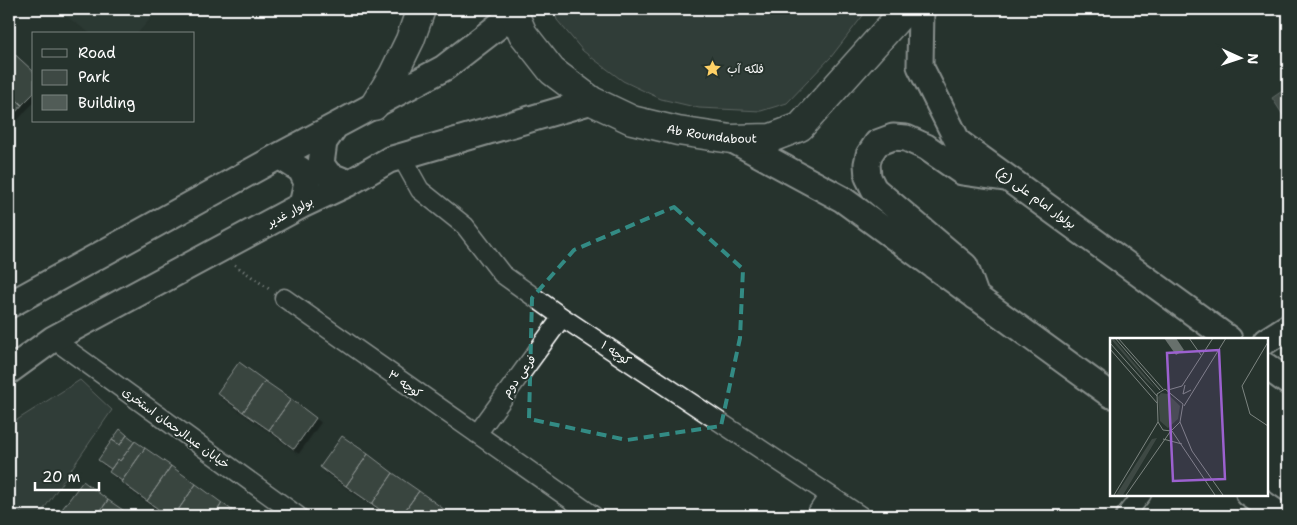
<svg xmlns="http://www.w3.org/2000/svg" width="1297" height="525" viewBox="0 0 1297 525" font-family="'Shantell Sans','Playpen Sans Arabic',sans-serif">
	<style>
		.built { fill: #333f3a }
		.green { fill: #3e4944; stroke: #9ea4a2 }
		.water { fill: #67706c; stroke: #a4a9a7 }
		.building { fill: #515c57; stroke: #fff; filter: url(#shadow) }
		.lines { fill: none; stroke-linecap: round; stroke-linejoin: round }
		.street-casing { stroke: #fff; stroke-width: 21 }
		.secondary-casing { stroke: #fff; stroke-width: 29 }
		.primary-casing { stroke: #fff; stroke-width: 31 }
		.path { stroke: #fff; stroke-width: 3; stroke-dasharray: 1 4; stroke-linecap: butt }
		.street { stroke: #26332d; stroke-width: 18 }
		.secondary { stroke: #26332d; stroke-width: 25 }
		.primary { stroke: #26332d; stroke-width: 28 }
		.marked { fill: none; stroke: #338b84; stroke-width: 4; stroke-dasharray: 10 6; stroke-linejoin: round }
		.labels { text-anchor: middle; dominant-baseline: central; stroke-width: 4; stroke-linejoin: round; paint-order: stroke }
		.poi-label { font-size: 12px; fill: #fff; stroke: #26332d; text-anchor: start }
		.street-label { font-size: 12px; fill: #fff; stroke: #26332d }
		.inset-road { fill: none; stroke: #7d8581; stroke-width: 1 }
		.view { fill: #9c61cf; fill-opacity: 0.15; stroke: #9c61cf; stroke-width: 2.5 }
		.inset-edge { fill: none; stroke: #fff; stroke-width: 2.5 }
	</style>
	<defs>
		<filter id="shadow"><feDropShadow dx="4.5" dy="4.5" stdDeviation="0" flood-color="#0009"/></filter>
	</defs>
	<rect width="100%" height="100%" fill="#26332d"/>
	<filter id="ink" filterUnits="userSpaceOnUse"><feTurbulence type="fractalNoise" baseFrequency=".02" numOctaves="2"/><feDisplacementMap in="SourceGraphic" scale="10" xChannelSelector="R" yChannelSelector="G"/><feConvolveMatrix kernelMatrix="1 2 1 2 8 2 1 2 1" color-interpolation-filters="sRGB"/></filter>
	<g filter="url(#ink)">
		<path class="built" d="M 56,9 L 159,9 L 137,34 L 91,34 Z"/>
		<path class="green" d="M 554,9 L 868,9 L 831,57 L 787,103 L 761,111 L 699,108 L 661,99 L 623,81 L 583,51 L 557,20 Z
			M 80,380 L 112,410 L 39,516 L 25,516 L 9,504 L 9,425 Z"/>
		<path class="water" d="M 1288,87 L 1288,123 L 1272,98 Z"/>
		<path class="building" d="M 9,49 L 34,72 L 34,93 L 22,105 L 9,92 Z
			M 9,92 L 22,105 L 9,120 Z
			M 239,362 L 265,381 L 243,412 L 217,393 Z
			M 265,381 L 291,399 L 269,430 L 243,412 Z
			M 291,399 L 316,418 L 294,449 L 269,430 Z
			M 120,429 L 127,435 L 120,445 L 112,440 Z
			M 127,435 L 135,441 L 120,461 L 118,459 L 111,469 L 98,460 L 112,440 L 120,445 Z
			M 342,436 L 368,454 L 346,486 L 320,467 Z
			M 135,441 L 145,448 L 122,481 L 109,472 L 118,459 L 120,461 Z
			M 145,448 L 171,466 L 147,501 L 121,482 Z
			M 368,454 L 393,473 L 372,504 L 346,486 Z
			M 171,466 L 196,484 L 174,516 L 168,516 L 147,501 Z
			M 393,473 L 419,491 L 401,516 L 389,516 L 372,504 Z
			M 83,481 L 108,500 L 97,516 L 57,516 Z
			M 196,484 L 222,503 L 214,516 L 174,516 Z
			M 419,491 L 445,510 L 440,516 L 401,516 Z
			M 108,500 L 132,516 L 97,516 Z
			M 222,503 L 232,510 L 227,516 L 214,516 Z
			M 232,510 L 239,515 L 238,516 L 227,516 Z
			M 445,510 L 454,516 L 440,516 Z"/>
		<g class="lines">
			<defs>
				<path id="street" d="M 401,156 L 420,190 L 465,226 L 502,274 L 562,317 L 861,516
					M 284,298 L 594,516
					M 53,339 L 298,516
					M 477,434 L 562,317
					M 815,516 L 829,495
					M 1125,516 L 1142,494"/>
				<path id="secondary" d="M 921,9 L 920,66 L 958,142 L 1229,339
					M 334,128 L 324,142 L 321,164 L 329,175 L 349,183
					M 731,139 L 842,199 L 1111,395
					M 279,156 L 301,170 L 307,183 L 302,205
					M 976,297 L 965,266 L 874,189 L 868,177 L 867,164 L 869,155 L 877,143 L 893,137 L 906,138 L 926,147 L 962,172 L 1004,178
					M 9,305 L 279,156 L 444,68 L 514,14
					M 1266,341 L 1288,327
					M 1266,366 L 1288,382
					M 9,371 L 53,339 L 302,205 L 349,183 L 389,160 L 592,101
					M 1249,494 L 1281,516"/>
				<g id="primary">
					<path id="s1" d="M 512,9 L 523,34 L 552,71 L 592,101 L 632,120 L 678,131 L 731,139 L 771,138 L 800,127 L 906,9"/>
					<path d="M 374,106 L 393,75 L 410,40 L 421,9"/>
				</g>
			</defs>
			<use href="#street" class="street-casing"/>
			<use href="#secondary" class="secondary-casing"/>
			<use href="#primary" class="primary-casing"/>
			<path class="path" d="M 235,265 L 269,289"/>
			<use href="#street" class="street"/>
			<use href="#secondary" class="secondary"/>
			<use href="#primary" class="primary"/>
		</g>
	</g>
	<path d="M0 0H1297V525H0ZM 674,207 L 743,269 L 740,338 L 721,426 L 627,440 L 529,419 L 532,298 L 574,250 Z" fill="#26332d" fill-opacity=".55" fill-rule="evenodd"/>
	<path class="marked" d="M 674,207 L 743,269 L 740,338 L 721,426 L 627,440 L 529,419 L 532,298 L 574,250 Z"/>
	<defs>
		<symbol id="sight-bare" viewBox="-9 -9 18 18"><path d="M0-6L1.8-2.2L6-1.7L2.9 1.2L3.7 5.4L0 3.3L-3.7 5.4L-2.9 1.2L-6-1.7L-1.8-2.2Z" fill="#ffd166" stroke="#26332d" stroke-width="2.5" paint-order="stroke"/></symbol>
	</defs>
	<g fill-rule="evenodd">
		<use href="#sight-bare" x="700" y="56" width="25" height="25"/>
	</g>
	<g class="labels">
		<g class="poi-label">
			<text x="727" y="69">فلکه آب</text>
		</g>
		<g class="street-label">
			<text stroke="none"><textPath href="#s1" startOffset="250">Ab Roundabout</textPath></text>
			<text transform="translate(1036 198) rotate(36)">بولوار امام علی (ع)</text>
			<text transform="translate(290 212) rotate(-28)">بولوار غدیر</text>
			<text transform="translate(616 353) rotate(34)">کوچه ۱</text>
			<text transform="translate(519 376) rotate(-54)">فرعی دوم</text>
			<text transform="translate(405 384) rotate(35)">کوچه ۳</text>
			<text transform="translate(176 428) rotate(36)">خیابان عبدالرحمان استخری</text>
		</g>
	</g>
	<g transform="translate(1110 338)">
		<rect width="158" height="158" fill="#26332d"/>
		<path d="M 0,0 L 3,0 L 46,51 L 34,40 ZM 51,55 L 58,56 L 70,68 L 68,81 L 58,90 L 50,83 L 48,59 ZM 47,100 L 13,157 L 6,157 L 42,101 Z" fill="#3e4944"/>
		<path d="M 54,0 L 66,0 L 74,12 L 66,17 Z" fill="#67706c"/>
		<path class="inset-road" d="M 5,0 L 50,52M 8,0 L 53,51M 79,0 L 91,17M 158,4 L 132,48 L 140,76 L 158,88M 0,5 L 47,58M 0,11 L 47,65M 75,47 L 73,56 L 81,52M 55,51 L 73,66 L 70,84 L 61,93 L 53,92 L 48,84 L 47,56 ZM 58,52 L 72,48 L 103,0M 74,68 L 116,0M 70,84 L 82,113 L 113,157M 62,93 L 105,157M 53,101 L 72,106M 4,157 L 48,84M 16,157 L 60,94"/>
		<path class="view" d="M 109,12 L 115,141 L 63,143 L 57,15 Z"/>
		<rect width="158" height="158" class="inset-edge"/>
	</g>
	<rect width="1297" height="525" fill="none" stroke="#26332d" stroke-width="30"/>
	<rect x="15" y="15" width="1267" height="495" fill="none" stroke="#fff" stroke-width="2" filter="url(#ink)"/>
	<rect x="32" y="32" width="162" height="90" fill="#26332d" stroke="#7d8581"/>
	<rect x="42" y="49" width="25" height="8" fill="#26332d" stroke="#7d8581"/>
	<text x="78" y="58" font-size="15" fill="#ffffff">Road</text>
	<rect x="42" y="70" width="25" height="15" fill="#3e4944" stroke="#7d8581"/>
	<text x="78" y="82" font-size="15" fill="#ffffff">Park</text>
	<rect x="42" y="95" width="25" height="15" fill="#515c57" stroke="#7d8581"/>
	<text x="78" y="108" font-size="15" fill="#ffffff">Building</text>
	<g transform="translate(1240 58) rotate(93)" stroke="#26332d" stroke-width="4" paint-order="stroke">
	<path d="M0-4L9 19L0 12L-9 19Z" fill="#ffffff"/>
	<text y="-8" font-size="14" font-weight="bold" text-anchor="middle" fill="#ffffff">N</text>
	</g>
	<path d="M35 482v8h64v-8" fill="none" stroke="#ffffff" stroke-width="2.5"/>
	<text x="42" y="482" font-size="15" fill="#ffffff" stroke="#26332d" stroke-width="4" paint-order="stroke">20 m</text>
</svg>
